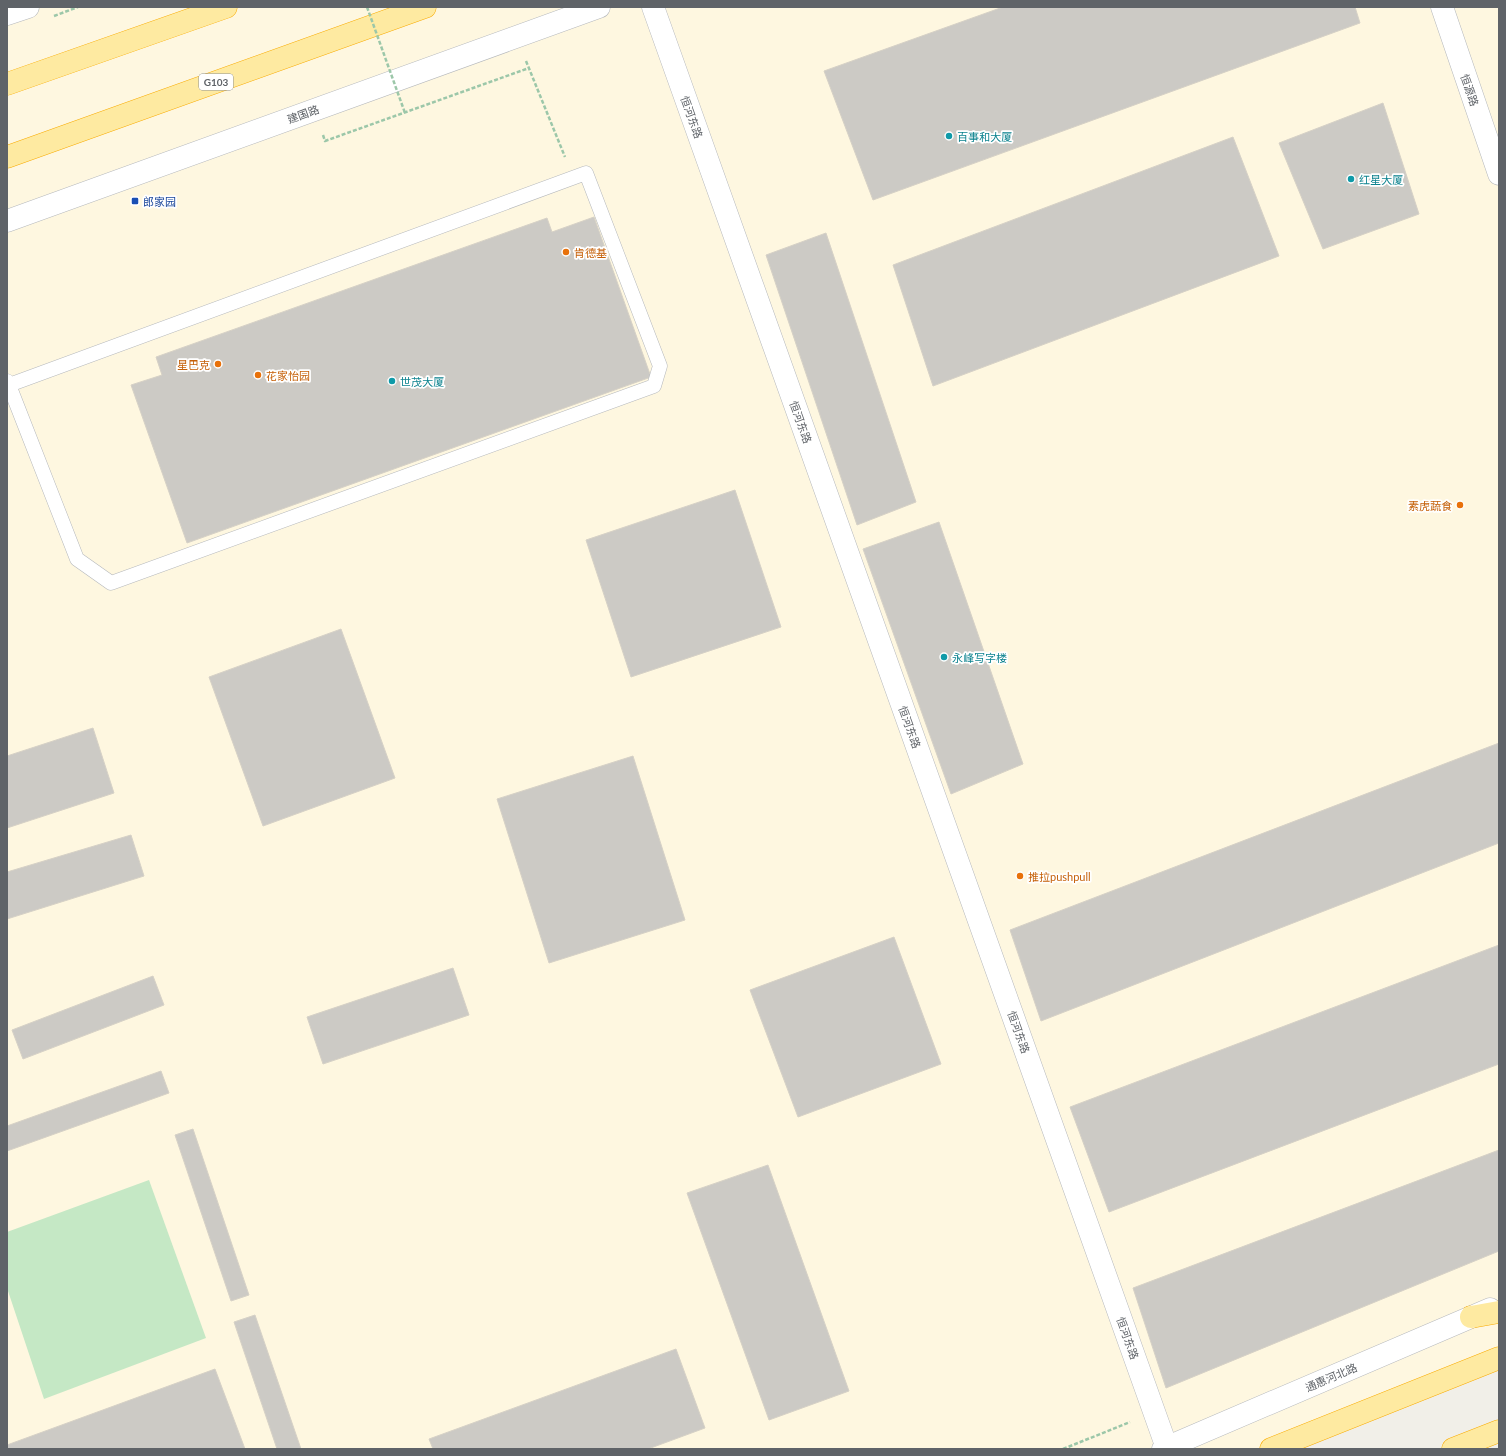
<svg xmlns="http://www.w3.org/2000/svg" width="1506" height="1456" viewBox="0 0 1506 1456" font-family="Lato,'Noto Sans SC',sans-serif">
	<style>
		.commercial { fill: #fef7e0 }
		.green { fill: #c5e8c5 }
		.building { fill: #cccac5; stroke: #d6d1c6 }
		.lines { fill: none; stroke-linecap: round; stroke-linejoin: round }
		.service-casing { stroke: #b5b8bc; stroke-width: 15 }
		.minor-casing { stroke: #b5b8bc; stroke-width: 23 }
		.tertiary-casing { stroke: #b5b8bc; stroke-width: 23 }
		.trunk-casing { stroke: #f9ab00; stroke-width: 23 }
		.path { stroke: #9cc7a9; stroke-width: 2.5; stroke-dasharray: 4 2; stroke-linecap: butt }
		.service { stroke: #fff; stroke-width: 14 }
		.minor { stroke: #fff; stroke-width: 22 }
		.tertiary { stroke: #fff; stroke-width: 22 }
		.trunk { stroke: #feeaa1; stroke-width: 22 }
		.path-bridge { stroke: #9cc7a9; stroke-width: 2.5; stroke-dasharray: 4 2; stroke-linecap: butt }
		.culture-dot { fill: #0f9aa8; stroke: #fff; stroke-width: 1.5 }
		.transit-dot { fill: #1a4fb4; stroke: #fff; stroke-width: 1.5 }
		.food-dot { fill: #e8710a; stroke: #fff; stroke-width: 1.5 }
		.labels { text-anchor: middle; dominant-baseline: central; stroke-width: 3.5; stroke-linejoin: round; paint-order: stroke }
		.shield { fill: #fff; stroke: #8f9295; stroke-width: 1 }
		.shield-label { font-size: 10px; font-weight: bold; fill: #5f6368 }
		.street-label { font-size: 11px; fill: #5f6368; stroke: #fff }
		.culture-label { font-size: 11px; fill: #0d838f; stroke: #fff; text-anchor: start }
		.transit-label { font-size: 11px; fill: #164399; stroke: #fff; text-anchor: start }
		.food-label { font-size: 11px; fill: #c56008; stroke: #fff; text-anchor: start }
	</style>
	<rect width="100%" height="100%" fill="#f1efe8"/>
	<path class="commercial" d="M 7,7 L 1499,7 L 1499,1351 L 1278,1449 L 7,1449 Z"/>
	<path class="green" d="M 149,1180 L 206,1338 L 44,1399 L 7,1288 L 7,1232 Z"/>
	<path class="building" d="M 1003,7 L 1355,7 L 1360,23 L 873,200 L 824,71 Z
		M 1383,103 L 1419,214 L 1323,249 L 1279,143 Z
		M 1233,137 L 1279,256 L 933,386 L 893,265 Z
		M 594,217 L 651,377 L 187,543 L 131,385 L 162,375 L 156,357 L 547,218 L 552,232 Z
		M 826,233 L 916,502 L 857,525 L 766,255 Z
		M 735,490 L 781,627 L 631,677 L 586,540 Z
		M 939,522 L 1023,764 L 951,794 L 863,549 Z
		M 341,629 L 395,778 L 263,826 L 209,677 Z
		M 93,728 L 114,793 L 7,828 L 7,756 Z
		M 1499,743 L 1499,843 L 1041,1021 L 1010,930 Z
		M 633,756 L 685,920 L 549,963 L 497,799 Z
		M 131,835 L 144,876 L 7,919 L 7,872 Z
		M 894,937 L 941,1064 L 798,1117 L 750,990 Z
		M 1499,945 L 1499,1064 L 1109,1212 L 1070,1107 Z
		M 453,968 L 469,1015 L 323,1064 L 307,1017 Z
		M 153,976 L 164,1005 L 23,1059 L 12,1030 Z
		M 161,1071 L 169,1093 L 7,1151 L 7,1126 Z
		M 193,1129 L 249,1295 L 231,1301 L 175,1135 Z
		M 1499,1150 L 1499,1251 L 1166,1388 L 1133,1288 Z
		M 768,1165 L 849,1391 L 769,1420 L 687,1193 Z
		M 255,1315 L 301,1449 L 277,1449 L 234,1322 Z
		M 676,1349 L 705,1428 L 648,1449 L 433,1449 L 429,1439 Z
		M 215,1369 L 245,1449 L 7,1449 L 7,1445 Z"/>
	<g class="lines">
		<defs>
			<path id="service" d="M 7,381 L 9,385 L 77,559 L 111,583 L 654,386 L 660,366 L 586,173 L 9,385"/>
			<path id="minor" d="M 1442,7 L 1499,174"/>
			<path id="tertiary" d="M 653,7 L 1167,1448
				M 7,14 L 28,7
				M 7,221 L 599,7
				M 1163,1449 L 1490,1309"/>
			<path id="trunk" d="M 7,84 L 226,7
				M 7,157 L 425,7
				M 1471,1317 L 1499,1312
				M 1271,1449 L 1499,1358
				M 1453,1449 L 1499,1431"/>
		</defs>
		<use href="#service" class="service-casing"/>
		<use href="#minor" class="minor-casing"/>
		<use href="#tertiary" class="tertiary-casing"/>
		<use href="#trunk" class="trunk-casing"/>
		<path class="path" d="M 54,16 L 78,7
			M 526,61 L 565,157
			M 323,135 L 325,141 L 529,68
			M 1063,1449 L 1130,1422"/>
		<use href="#service" class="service"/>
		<use href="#minor" class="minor"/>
		<use href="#tertiary" class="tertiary"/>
		<use href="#trunk" class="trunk"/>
		<path class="path-bridge" d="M 367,7 L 405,113"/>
	</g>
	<g class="culture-dot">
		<circle cx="949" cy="136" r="4"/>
		<circle cx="1351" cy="179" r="4"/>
		<circle cx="392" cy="381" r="4"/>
		<circle cx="944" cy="657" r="4"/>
	</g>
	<rect class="transit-dot" x="131" y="197" width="8" height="8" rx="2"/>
	<g class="food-dot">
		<circle cx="566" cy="252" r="4"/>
		<circle cx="218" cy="364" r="4"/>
		<circle cx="258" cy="375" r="4"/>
		<circle cx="1460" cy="505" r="4"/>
		<circle cx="1020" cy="876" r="4"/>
	</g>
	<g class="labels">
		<rect class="shield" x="199" y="74" width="34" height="16" rx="3"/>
		<g class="shield-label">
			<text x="216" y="82">G103</text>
		</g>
		<g class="street-label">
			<text transform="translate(1470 90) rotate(71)">恒源路</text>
			<text transform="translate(303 114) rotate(-20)">建国路</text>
			<text transform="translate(692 117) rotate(70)">恒河东路</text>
			<text transform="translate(801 422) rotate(70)">恒河东路</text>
			<text transform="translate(910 727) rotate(70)">恒河东路</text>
			<text transform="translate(1019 1032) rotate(70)">恒河东路</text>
			<text transform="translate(1128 1338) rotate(70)">恒河东路</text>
			<text transform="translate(1331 1377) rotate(-23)">通惠河北路</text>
		</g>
		<g class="culture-label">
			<text x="957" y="136">百事和大厦</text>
			<text x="1359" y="179">红星大厦</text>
			<text x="400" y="381">世茂大厦</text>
			<text x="952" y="657">永峰写字楼</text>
		</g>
		<g class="transit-label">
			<text x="143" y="201">郎家园</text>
		</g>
		<g class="food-label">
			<text x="574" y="252">肯德基</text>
			<text x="210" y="364" text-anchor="end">星巴克</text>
			<text x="266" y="375">花家怡园</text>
			<text x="1452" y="505" text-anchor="end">素虎蔬食</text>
			<text x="1028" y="876">推拉pushpull</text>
		</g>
	</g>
	<rect width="1506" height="1456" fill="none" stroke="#5f6368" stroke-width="16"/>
</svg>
